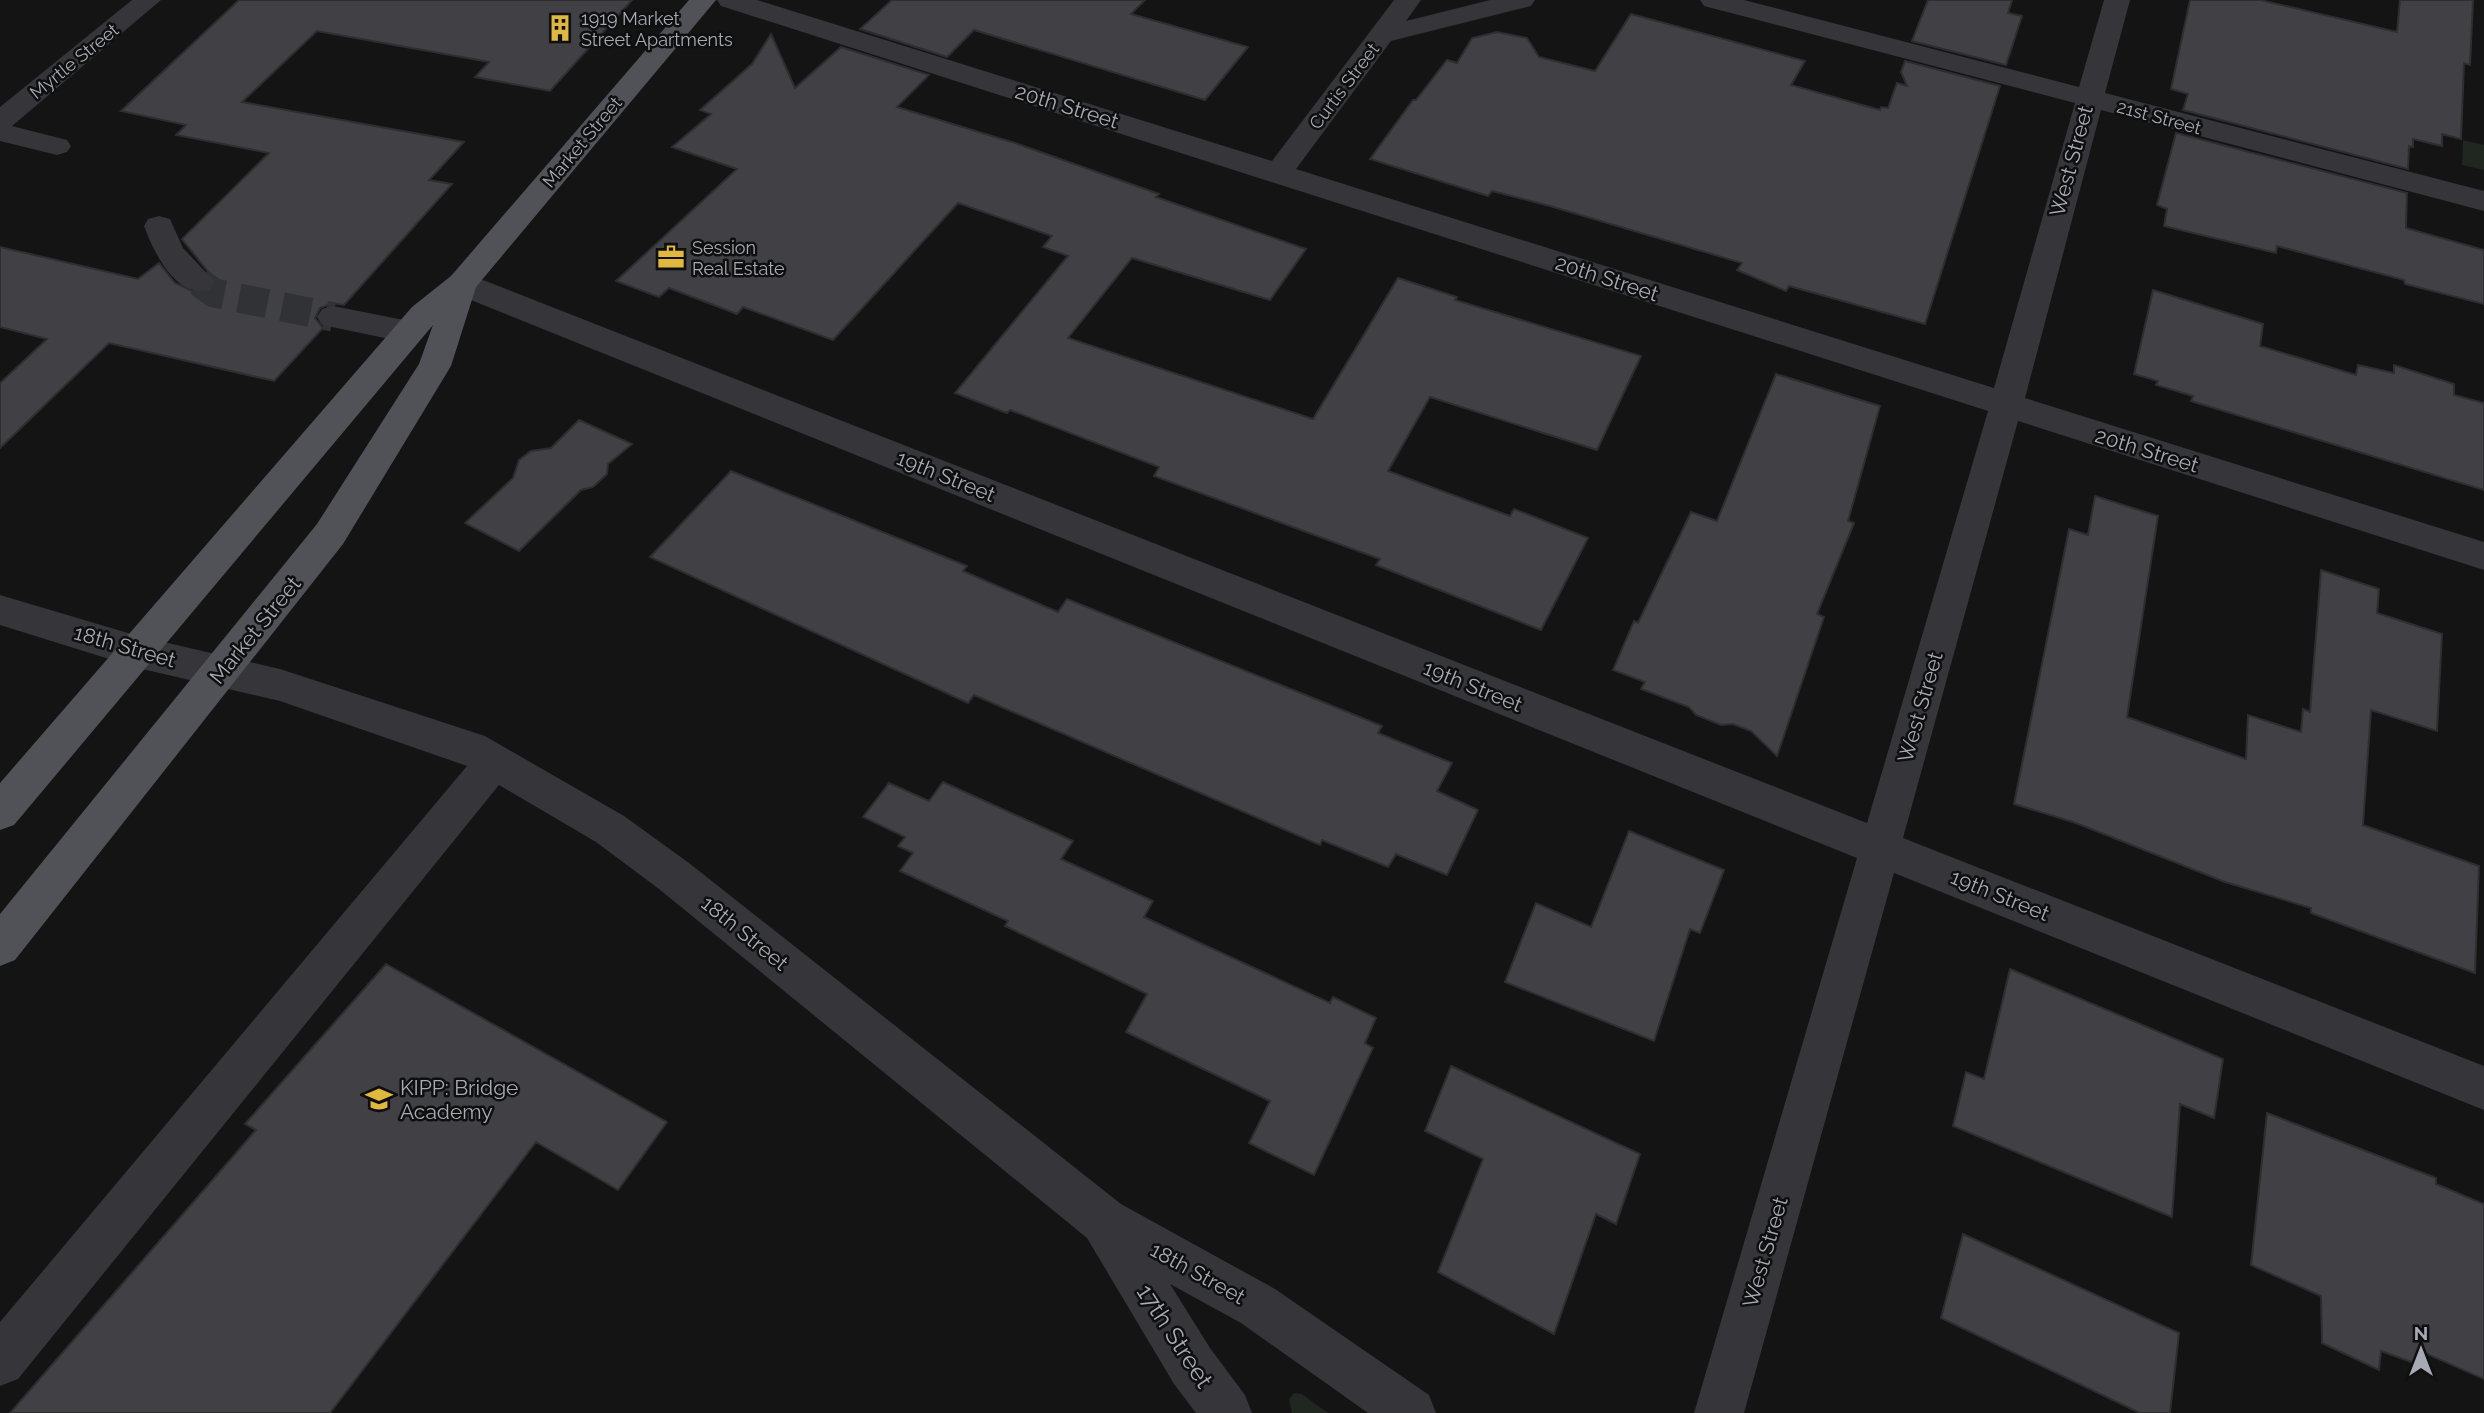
<svg xmlns="http://www.w3.org/2000/svg" width="2484" height="1413" viewBox="0 0 2484 1413" font-family="Raleway,sans-serif">
	<style>
		.green { fill: #202721 }
		.building { fill: #414145; stroke: #2e2e31; stroke-width: 2 }
		.lines { fill: none; stroke-linecap: round; stroke-linejoin: round }
		.minor-tunnel { stroke: #313235; stroke-width: 29; stroke-dasharray: 29 15; stroke-linecap: butt }
		.minor { fill: #35353a; fill-rule: evenodd }
		.major { fill: #515258; fill-rule: evenodd }
		.labels { text-anchor: middle; dominant-baseline: central; stroke-width: 5; stroke-linejoin: round; paint-order: stroke }
		.far-poi-label { font-size: 18px; fill: #a7aab4; stroke: #0f0f10; text-anchor: start }
		.far-street-label { font-size: 18px; fill: #a7aab4; stroke: #0f0f10 }
		.street-label { font-size: 21px; fill: #a7aab4; stroke: #0f0f10 }
		.poi-label { font-size: 21px; fill: #a7aab4; stroke: #0f0f10; text-anchor: start }
		.near-street-label { font-size: 24px; fill: #a7aab4; stroke: #0f0f10 }
	</style>
	<rect width="100%" height="100%" fill="#141415"/>
	<path class="green" d="M 2463,140 L 2484,145 L 2484,170 L 2462,165 Z
		M 1294,1393 L 1302,1394 L 1328,1413 L 1292,1413 L 1289,1399 Z"/>
	<path class="building" d="M 239,0 L 632,0 L 550,91 L 475,77 L 489,62 L 317,31 L 242,102 L 464,142 L 429,180 L 452,184 L 344,305 L 332,303 L 320,308 L 315,318 L 323,328 L 274,381 L 109,343 L 0,448 L 0,383 L 47,339 L 0,327 L 0,247 L 138,279 L 159,263 L 175,283 L 197,293 L 210,293 L 217,283 L 182,239 L 269,153 L 176,135 L 186,125 L 121,111 Z
		M 892,0 L 1145,0 L 1131,14 L 1248,47 L 1205,100 L 974,30 L 947,57 L 860,29 Z
		M 1928,0 L 2012,0 L 2008,13 L 2022,16 L 2006,65 L 1912,41 Z
		M 2190,0 L 2260,0 L 2397,32 L 2400,0 L 2473,0 L 2470,65 L 2464,63 L 2461,139 L 2442,134 L 2442,146 L 2413,139 L 2413,147 L 2409,146 L 2408,169 L 2183,110 L 2188,94 L 2171,89 Z
		M 1631,14 L 1805,61 L 1791,85 L 1880,110 L 1881,107 L 1888,108 L 1897,83 L 1907,86 L 1901,72 L 1905,61 L 2000,86 L 1925,324 L 1789,286 L 1786,291 L 1737,270 L 1742,263 L 1550,206 L 1492,191 L 1488,196 L 1370,159 L 1413,100 L 1416,100 L 1447,60 L 1457,63 L 1472,38 L 1497,32 L 1527,38 L 1539,57 L 1595,71 Z
		M 771,34 L 795,88 L 841,47 L 929,75 L 897,107 L 1015,143 L 1159,194 L 1156,197 L 1306,249 L 1270,300 L 1132,258 L 1068,338 L 1313,419 L 1398,278 L 1457,297 L 1455,300 L 1641,356 L 1597,450 L 1430,397 L 1388,471 L 1510,516 L 1514,509 L 1588,538 L 1541,630 L 1376,565 L 1380,559 L 1154,476 L 1159,467 L 1010,410 L 1007,413 L 955,393 L 1068,256 L 1043,247 L 1052,236 L 958,203 L 833,340 L 743,307 L 737,314 L 669,288 L 659,297 L 616,281 L 737,169 L 672,147 L 711,114 L 700,110 L 752,64 Z
		M 2176,133 L 2407,193 L 2406,228 L 2484,250 L 2484,304 L 2405,284 L 2404,280 L 2277,246 L 2276,253 L 2164,226 L 2167,209 L 2157,205 Z
		M 2153,290 L 2263,324 L 2260,346 L 2356,375 L 2358,365 L 2394,373 L 2394,365 L 2454,384 L 2454,395 L 2484,403 L 2484,490 L 2191,401 L 2193,396 L 2156,385 L 2158,381 L 2134,374 Z
		M 1776,374 L 1880,406 L 1848,521 L 1854,523 L 1817,614 L 1824,617 L 1777,756 L 1751,731 L 1733,724 L 1721,725 L 1696,715 L 1689,707 L 1641,689 L 1645,682 L 1613,670 L 1634,621 L 1638,623 L 1691,512 L 1717,521 Z
		M 579,420 L 632,444 L 608,464 L 607,474 L 593,487 L 581,490 L 519,551 L 465,523 L 513,478 L 519,460 L 531,451 L 551,448 Z
		M 731,471 L 967,566 L 963,571 L 1058,612 L 1067,599 L 1318,700 L 1382,726 L 1378,733 L 1452,763 L 1437,791 L 1478,810 L 1447,875 L 1396,854 L 1388,867 L 1322,840 L 1320,845 L 974,695 L 968,703 L 650,557 Z
		M 2095,496 L 2158,516 L 2127,717 L 2246,759 L 2248,715 L 2301,732 L 2303,709 L 2310,712 L 2321,570 L 2379,589 L 2377,613 L 2442,634 L 2437,731 L 2371,710 L 2363,825 L 2479,866 L 2475,973 L 2311,913 L 2311,908 L 2225,882 L 2076,823 L 2014,804 L 2069,529 L 2088,535 Z
		M 943,782 L 1073,841 L 1061,859 L 1153,901 L 1144,917 L 1330,1003 L 1333,997 L 1376,1018 L 1365,1043 L 1373,1048 L 1314,1175 L 1249,1143 L 1270,1101 L 1126,1032 L 1147,994 L 1005,926 L 1008,921 L 900,871 L 913,853 L 898,846 L 905,837 L 863,817 L 889,783 L 929,801 Z
		M 1629,831 L 1724,870 L 1700,933 L 1690,929 L 1654,1041 L 1505,982 L 1536,903 L 1591,927 Z
		M 386,964 L 667,1122 L 618,1190 L 536,1142 L 330,1413 L 10,1413 L 256,1130 L 245,1124 Z
		M 2010,969 L 2223,1059 L 2214,1118 L 2180,1104 L 2172,1217 L 1953,1126 L 1966,1072 L 1984,1079 Z
		M 1451,1066 L 1640,1154 L 1616,1224 L 1596,1214 L 1554,1334 L 1438,1272 L 1483,1159 L 1425,1131 Z
		M 2267,1113 L 2436,1178 L 2436,1184 L 2484,1204 L 2484,1379 L 2425,1353 L 2425,1367 L 2381,1351 L 2379,1370 L 2322,1343 L 2321,1296 L 2251,1265 Z
		M 1963,1234 L 2179,1333 L 2170,1413 L 2140,1413 L 1941,1318 Z"/>
	<g class="lines">
		<path class="minor-tunnel" d="M 199,282 L 214,293 L 333,317"/>
		<path class="minor" d="M 132,0 L 161,0 L 12,126 L 67,140 L 71,146 L 67,152 L 57,155 L 0,141 L 0,107 Z
			M 717,0 L 757,0 L 1272,161 L 1394,0 L 1421,0 L 1406,21 L 1490,0 L 1535,0 L 1531,6 L 1391,41 L 1296,169 L 1994,388 L 2075,103 L 1704,6 L 1700,0 L 1744,0 L 2079,87 L 2104,0 L 2130,0 L 2105,93 L 2484,191 L 2484,211 L 2101,110 L 2025,398 L 2484,542 L 2484,570 L 2018,421 L 1903,838 L 2484,1066 L 2484,1110 L 1894,873 L 1744,1413 L 1694,1413 L 1857,858 L 451,292 L 446,284 L 451,276 L 462,273 L 473,276 L 1867,823 L 1988,411 L 721,6 Z
			M 159,216 L 170,219 L 183,248 L 215,282 L 210,290 C 176,299 154,253 144,226 L 148,219 Z
			M 333,306 L 409,321 L 420,324 L 425,332 L 420,340 L 409,343 L 322,325 L 317,317 L 322,309 Z
			M 0,595 L 138,636 L 280,669 L 485,736 L 624,816 L 689,863 L 1121,1204 L 1275,1289 L 1429,1395 L 1436,1413 L 1368,1413 L 1241,1323 L 1170,1284 L 1210,1348 L 1245,1395 L 1252,1413 L 1196,1413 L 1174,1384 L 1087,1238 L 659,889 L 596,842 L 499,785 L 18,1379 L 0,1386 L 0,1322 L 467,766 L 280,701 L 138,668 L 0,625 Z"/>
		<path class="major" d="M 689,0 L 716,0 L 476,287 L 451,366 L 343,544 L 15,960 L 0,966 L 0,914 L 317,524 L 419,364 L 433,325 L 14,825 L 0,830 L 0,783 L 412,307 L 451,276 Z"/>
	</g>
	<defs>
		<symbol id="building-bare" viewBox="-9 -9 18 18"><path d="M-4-6H4V6H1V3H-1V6H-4ZM-2.5-4.3h1.7v1.8h-1.7ZM.8-4.3h1.7v1.8H.8ZM-2.5-1h1.7V.8h-1.7ZM.8-1h1.7V.8H.8Z" fill="#e0b840" stroke="#0f0f10" stroke-width="2.5" paint-order="stroke"/></symbol>
		<symbol id="office-bare" viewBox="-9 -9 18 18"><path d="M-6-3h4V-5.5h4V-3h4V5H-6ZM-1-4.5V-3h2v-1.5ZM-6 0V1H6V0Z" fill="#e0b840" stroke="#0f0f10" stroke-width="2.5" paint-order="stroke"/></symbol>
		<symbol id="school-bare" viewBox="-9 -9 18 18"><path d="M0-5L7-2L0 1L-7-2ZM-4 1L0 2.5L4 1V4Q0 6-4 4Z" fill="#e0b840" stroke="#0f0f10" stroke-width="2.5" paint-order="stroke"/></symbol>
	</defs>
	<g fill-rule="evenodd">
		<use href="#building-bare" x="541" y="9" width="38" height="38"/>
		<use href="#office-bare" x="652" y="238" width="38" height="38"/>
		<use href="#school-bare" x="360" y="1080" width="38" height="38"/>
	</g>
	<g class="labels">
		<g class="far-poi-label">
			<text x="581" y="18">1919 Market<tspan x="581" dy="21">Street Apartments</tspan></text>
			<text x="692" y="247">Session<tspan x="692" dy="21">Real Estate</tspan></text>
		</g>
		<g class="far-street-label">
			<text transform="translate(74 61) rotate(-39)">Myrtle Street</text>
			<text transform="translate(1344 86) rotate(-53)">Curtis Street</text>
			<text transform="translate(2159 117) rotate(15)">21st Street</text>
			<text transform="translate(582 142) rotate(-50)">Market Street</text>
		</g>
		<g class="street-label">
			<text transform="translate(1067 106) rotate(17)">20th Street</text>
			<text transform="translate(2071 161) rotate(-75)">West Street</text>
			<text transform="translate(1607 278) rotate(18)">20th Street</text>
			<text transform="translate(2147 450) rotate(17)">20th Street</text>
			<text transform="translate(946 476) rotate(22)">19th Street</text>
			<text transform="translate(255 630) rotate(-51)">Market Street</text>
			<text transform="translate(125 646) rotate(16)">18th Street</text>
			<text transform="translate(1473 686) rotate(22)">19th Street</text>
			<text transform="translate(1920 707) rotate(-74)">West Street</text>
			<text transform="translate(2000 895) rotate(22)">19th Street</text>
			<text transform="translate(745 933) rotate(39)">18th Street</text>
			<text transform="translate(1765 1252) rotate(-74)">West Street</text>
			<text transform="translate(1198 1273) rotate(29)">18th Street</text>
		</g>
		<g class="poi-label">
			<text x="400" y="1087">KIPP: Bridge<tspan x="400" dy="24">Academy</tspan></text>
		</g>
		<g class="near-street-label">
			<text transform="translate(1175 1336) rotate(57)">17th Street</text>
		</g>
	</g>
	<g transform="translate(2421 1350)" stroke="#0f0f10" stroke-width="5" paint-order="stroke">
	<path d="M0-5L12 26L0 18L-12 26Z" fill="#a7aab4"/>
	<text y="-10" font-size="19" font-weight="bold" text-anchor="middle" fill="#a7aab4">N</text>
	</g>
</svg>
